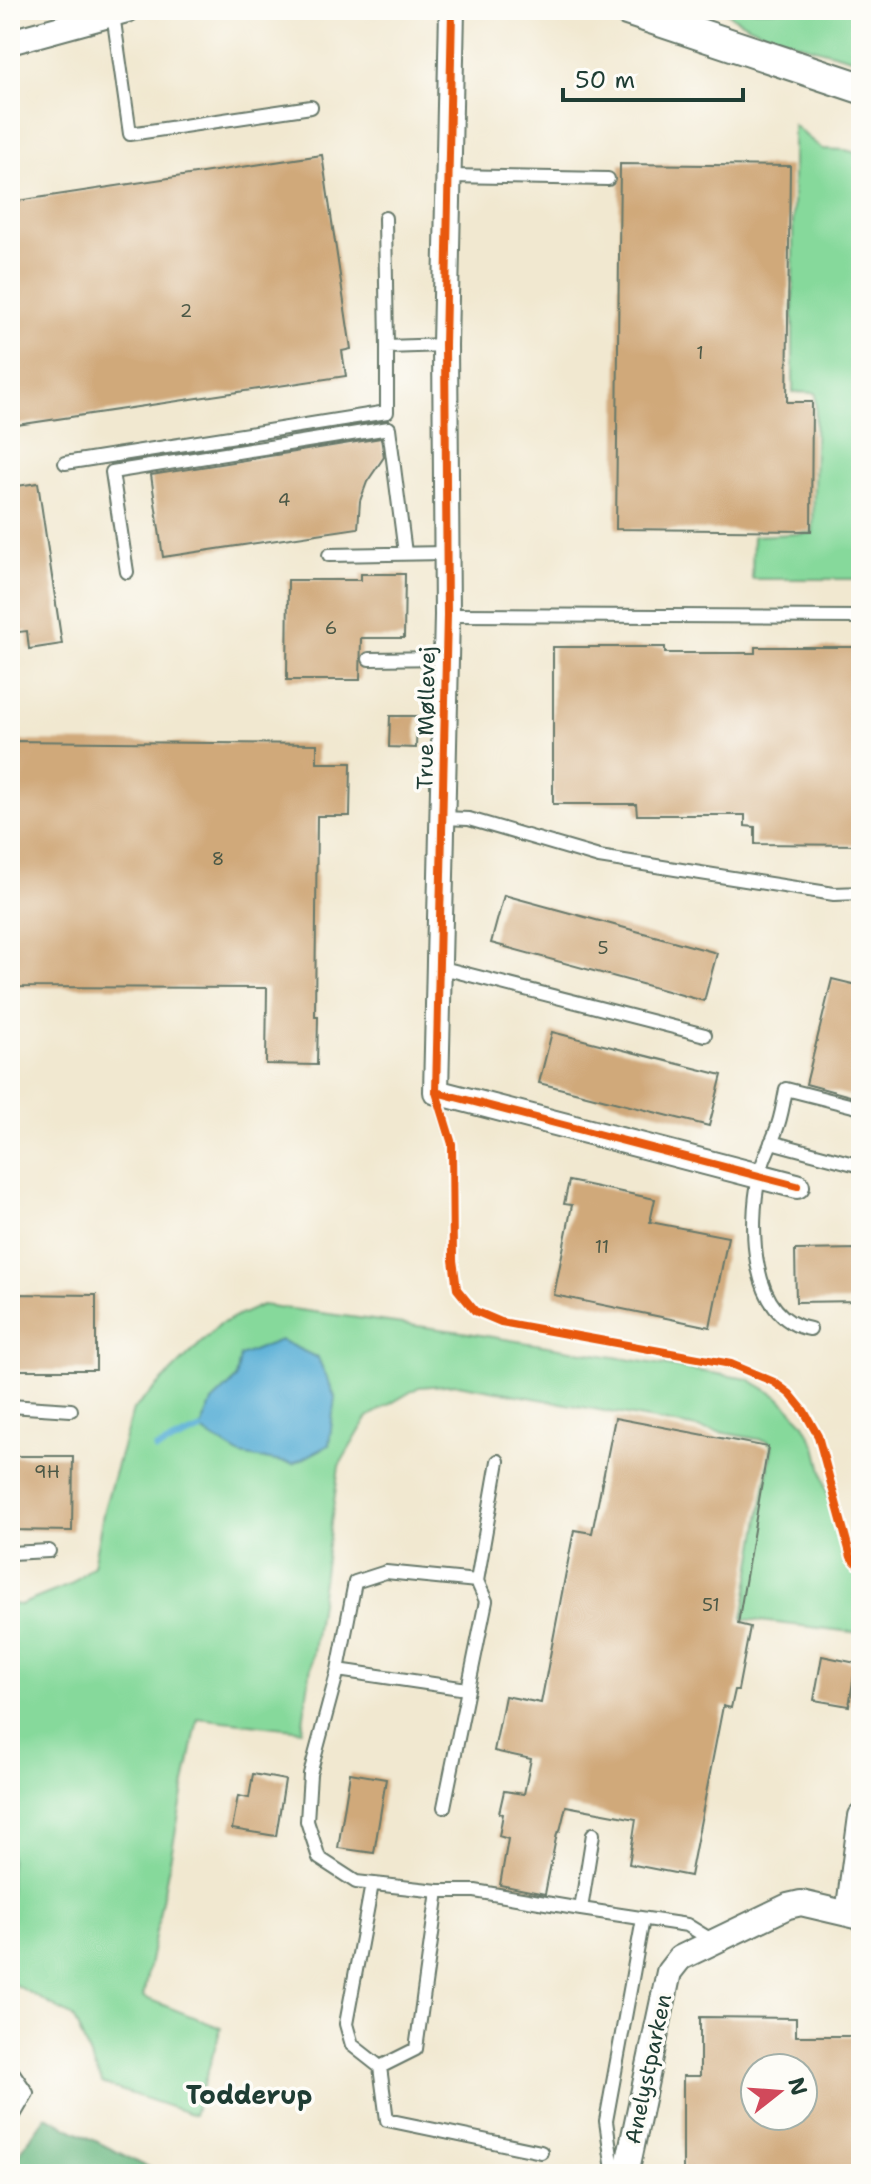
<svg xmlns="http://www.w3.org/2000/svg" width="871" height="2184" viewBox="0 0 871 2184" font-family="'Shantell Sans',sans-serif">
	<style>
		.green { fill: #86d99b; stroke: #528b68; stroke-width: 2 }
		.forest { fill: #6cb983; stroke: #467b5c; stroke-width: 2 }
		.water { fill: #5bb0d7; stroke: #3d7686; stroke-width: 2 }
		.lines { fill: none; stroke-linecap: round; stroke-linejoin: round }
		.stream { stroke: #5bb0d7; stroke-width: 7 }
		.building { fill: #d0a97a; fill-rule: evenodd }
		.service-casing { stroke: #68796b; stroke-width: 16 }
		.minor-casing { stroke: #68796b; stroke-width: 28 }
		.tertiary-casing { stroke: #68796b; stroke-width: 34 }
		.service { stroke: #fff; stroke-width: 12 }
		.minor { stroke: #fff; stroke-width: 24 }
		.tertiary { stroke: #fff; stroke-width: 30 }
		.cycleway-casing { stroke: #fdfcf7; stroke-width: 13 }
		.cycleway { stroke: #e8590c; stroke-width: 8 }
		.labels { text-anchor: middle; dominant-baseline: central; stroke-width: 7; stroke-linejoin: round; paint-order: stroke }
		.number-label { font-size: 18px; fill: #4b5846 }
		.street-label { font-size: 22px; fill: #1f3d34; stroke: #fdfcf7 }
		.quarter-label { font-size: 26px; font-weight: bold; fill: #1f3d34; stroke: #fdfcf7 }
	</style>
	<rect width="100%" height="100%" fill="#fdfcf7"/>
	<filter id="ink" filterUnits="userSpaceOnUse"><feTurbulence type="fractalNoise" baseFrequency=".0125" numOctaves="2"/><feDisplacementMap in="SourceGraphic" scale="16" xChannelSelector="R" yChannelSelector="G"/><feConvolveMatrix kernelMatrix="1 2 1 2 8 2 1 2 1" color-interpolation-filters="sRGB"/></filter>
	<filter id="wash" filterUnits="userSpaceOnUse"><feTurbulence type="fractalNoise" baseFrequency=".006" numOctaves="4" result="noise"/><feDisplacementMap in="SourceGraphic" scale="32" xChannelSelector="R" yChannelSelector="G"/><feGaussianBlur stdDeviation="1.8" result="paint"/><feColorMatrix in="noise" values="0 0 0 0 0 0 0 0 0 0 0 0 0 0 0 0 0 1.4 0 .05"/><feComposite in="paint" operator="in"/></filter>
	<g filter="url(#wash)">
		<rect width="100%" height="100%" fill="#f1e8d0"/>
		<path class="green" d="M 724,10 L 861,10 L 861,61 C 823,49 753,36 724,10 Z
			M 793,125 L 822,149 L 845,150 L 861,154 L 861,579 L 752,579 L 753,536 L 813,533 L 816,393 L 793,392 Z
			M 262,1305 L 462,1332 L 748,1379 L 779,1397 L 803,1422 L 816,1446 L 844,1561 L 861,1580 L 861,1633 L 743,1619 L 772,1446 L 768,1441 L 458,1384 L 419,1387 L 368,1417 L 339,1466 L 302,1730 L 198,1718 L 143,1997 L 221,2028 L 194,2115 L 102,2084 L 73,2017 L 10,1982 L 10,1604 L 20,1605 L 70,1585 L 93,1565 L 104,1509 L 133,1410 L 220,1324 Z"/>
		<path class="forest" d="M 46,2116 L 161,2174 L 10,2174 L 10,2166 Z"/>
		<path class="water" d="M 280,1340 L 318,1358 L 335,1397 L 329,1445 L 293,1464 L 241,1455 L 200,1430 L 212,1402 L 236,1379 L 240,1356 Z"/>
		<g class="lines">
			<path class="stream" d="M 156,1449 L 200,1430"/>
		</g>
		<g id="blocks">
			<path class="building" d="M 322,155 L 351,349 L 342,351 L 346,376 L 10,426 L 10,240 L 13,239 L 10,202 Z
				M 620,164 L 790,166 L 787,402 L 812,402 L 811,531 L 616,529 Z
				M 381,438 L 384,457 L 367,482 L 360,501 L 358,528 L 163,557 L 151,475 Z
				M 38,483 L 62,644 L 29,649 L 27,631 L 10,633 L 10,487 Z
				M 361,574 L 405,574 L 404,638 L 361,638 L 360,680 L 287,680 L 288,580 L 361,580 Z
				M 553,647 L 665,647 L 665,653 L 755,653 L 755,647 L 861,647 L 861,845 L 755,844 L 755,827 L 745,826 L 745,815 L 637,815 L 636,804 L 553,804 Z
				M 390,716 L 417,716 L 416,748 L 389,747 Z
				M 10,741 L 317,744 L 317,763 L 351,763 L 350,816 L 317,816 L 315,1016 L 318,1016 L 317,1065 L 266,1064 L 267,988 L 10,987 Z
				M 504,895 L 717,953 L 704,1001 L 491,943 Z
				M 832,979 L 861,986 L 861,1099 L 806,1084 Z
				M 552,1032 L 722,1075 L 709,1126 L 539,1083 Z
				M 569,1181 L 655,1199 L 650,1222 L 728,1237 L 710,1327 L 554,1295 L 572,1205 L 564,1204 Z
				M 861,1249 L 861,1301 L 796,1302 L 795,1250 Z
				M 10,1294 L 96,1295 L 96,1370 L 10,1370 Z
				M 615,1418 L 768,1447 L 738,1624 L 750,1627 L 738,1690 L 735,1690 L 731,1708 L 723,1706 L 690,1876 L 629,1864 L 636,1819 L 566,1806 L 560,1831 L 557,1833 L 545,1894 L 500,1885 L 508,1839 L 499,1836 L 503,1814 L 499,1813 L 504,1791 L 524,1794 L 531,1759 L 494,1751 L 505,1696 L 541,1703 L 574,1530 L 592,1533 Z
				M 10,1456 L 73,1456 L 72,1531 L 10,1530 Z
				M 822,1656 L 856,1663 L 849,1706 L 814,1700 Z
				M 350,1773 L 386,1779 L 374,1853 L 338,1848 Z
				M 253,1774 L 285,1780 L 276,1836 L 232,1829 L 238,1796 L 249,1798 Z
				M 700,2017 L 796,2018 L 796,2036 L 861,2036 L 861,2174 L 683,2174 L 683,2076 L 700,2076 ZM 755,2068 L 803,2068 L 803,2116 L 755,2116 Z"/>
		</g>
	</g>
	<g filter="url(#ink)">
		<use href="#blocks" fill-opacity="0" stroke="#68796b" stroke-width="2"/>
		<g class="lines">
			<defs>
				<path id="service" d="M 113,14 L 130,134 L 311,107
					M 449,176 L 608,179
					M 385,218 L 387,347 L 445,345
					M 65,463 L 387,412 L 387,347
					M 329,555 L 446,553
					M 127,572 L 112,472 L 389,428 L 405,553
					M 447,615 L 861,617
					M 369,659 L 446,658
					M 442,818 L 469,819 L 599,857 L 834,894 L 861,893
					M 439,967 L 705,1035
					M 771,1142 L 861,1166
					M 810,1329 C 749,1319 749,1224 759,1177 C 762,1159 773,1142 778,1125 C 782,1113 784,1100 786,1089 L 861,1108
					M 10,1406 L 71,1410
					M 10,1553 L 49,1551
					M 338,1670 L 355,1582 L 386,1572 L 477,1581
					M 467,1689 L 338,1670 L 310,1774 L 307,1821 L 319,1858 L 356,1882 L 438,1891 L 475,1891 L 581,1909
					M 444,1807 L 486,1601 L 477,1581 L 498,1461
					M 593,1834 L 581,1909 L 687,1925 L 713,1941
					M 372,1884 L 346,2024 L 352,2045 L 380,2067
					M 438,1891 L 416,2049 L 380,2067 L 387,2120 L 541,2152
					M 10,2068 L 27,2093 L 10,2122
					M 620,2174 L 613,2170 L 606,2121 L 643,1919"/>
				<path id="minor" d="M 452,10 L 445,345 L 447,615 L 436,1092 L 797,1186
					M 10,42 L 127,10
					M 848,1914 L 861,1816
					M 626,2174 L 669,1972 L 680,1958 L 788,1906 L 801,1903 L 861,1917"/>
				<path id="tertiary" d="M 627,10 L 861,88"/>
			</defs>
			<use href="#service" class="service-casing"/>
			<use href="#minor" class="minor-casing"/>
			<use href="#tertiary" class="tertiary-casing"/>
			<use href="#service" class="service"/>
			<use href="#minor" class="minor"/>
			<use href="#tertiary" class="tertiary"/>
			<defs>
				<path id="cycleway" d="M 452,10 L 445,345 L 447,615 L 436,1092 L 452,1144 L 453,1260 L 457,1289 L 475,1311 L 501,1322 L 731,1364 L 774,1382 L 790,1394 L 804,1411 L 818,1436 L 851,1557 L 861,1568
					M 436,1092 L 797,1186"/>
			</defs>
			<use href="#cycleway" class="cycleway-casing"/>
			<use href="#cycleway" class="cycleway"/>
		</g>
	</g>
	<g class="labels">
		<g class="number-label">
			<text x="186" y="311">2</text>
			<text x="700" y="353">1</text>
			<text x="284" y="500">4</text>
			<text x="331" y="628">6</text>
			<text x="218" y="859">8</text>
			<text x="603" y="948">5</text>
			<text x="602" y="1247">11</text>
			<text x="47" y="1472">9H</text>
			<text x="711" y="1605">51</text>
		</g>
		<g class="street-label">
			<text transform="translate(426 718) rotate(-89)">True Møllevej</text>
			<text transform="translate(648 2069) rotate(-78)">Anelystparken</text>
		</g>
		<g class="quarter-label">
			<text x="249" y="2094">Todderup</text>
		</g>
	</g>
	<rect width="871" height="2184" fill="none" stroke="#fdfcf7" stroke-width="40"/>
	<g transform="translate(779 2092) rotate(73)"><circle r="38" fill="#fdfcf7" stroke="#a4b0a9" stroke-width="2"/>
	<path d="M0-6L14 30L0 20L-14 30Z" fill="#d1495b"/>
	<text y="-12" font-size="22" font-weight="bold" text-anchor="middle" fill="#1f3d34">N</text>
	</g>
	<path d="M563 88v12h180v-12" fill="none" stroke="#1f3d34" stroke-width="4"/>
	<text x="575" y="88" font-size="24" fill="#1f3d34" stroke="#fdfcf7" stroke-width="6" paint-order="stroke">50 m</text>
</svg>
